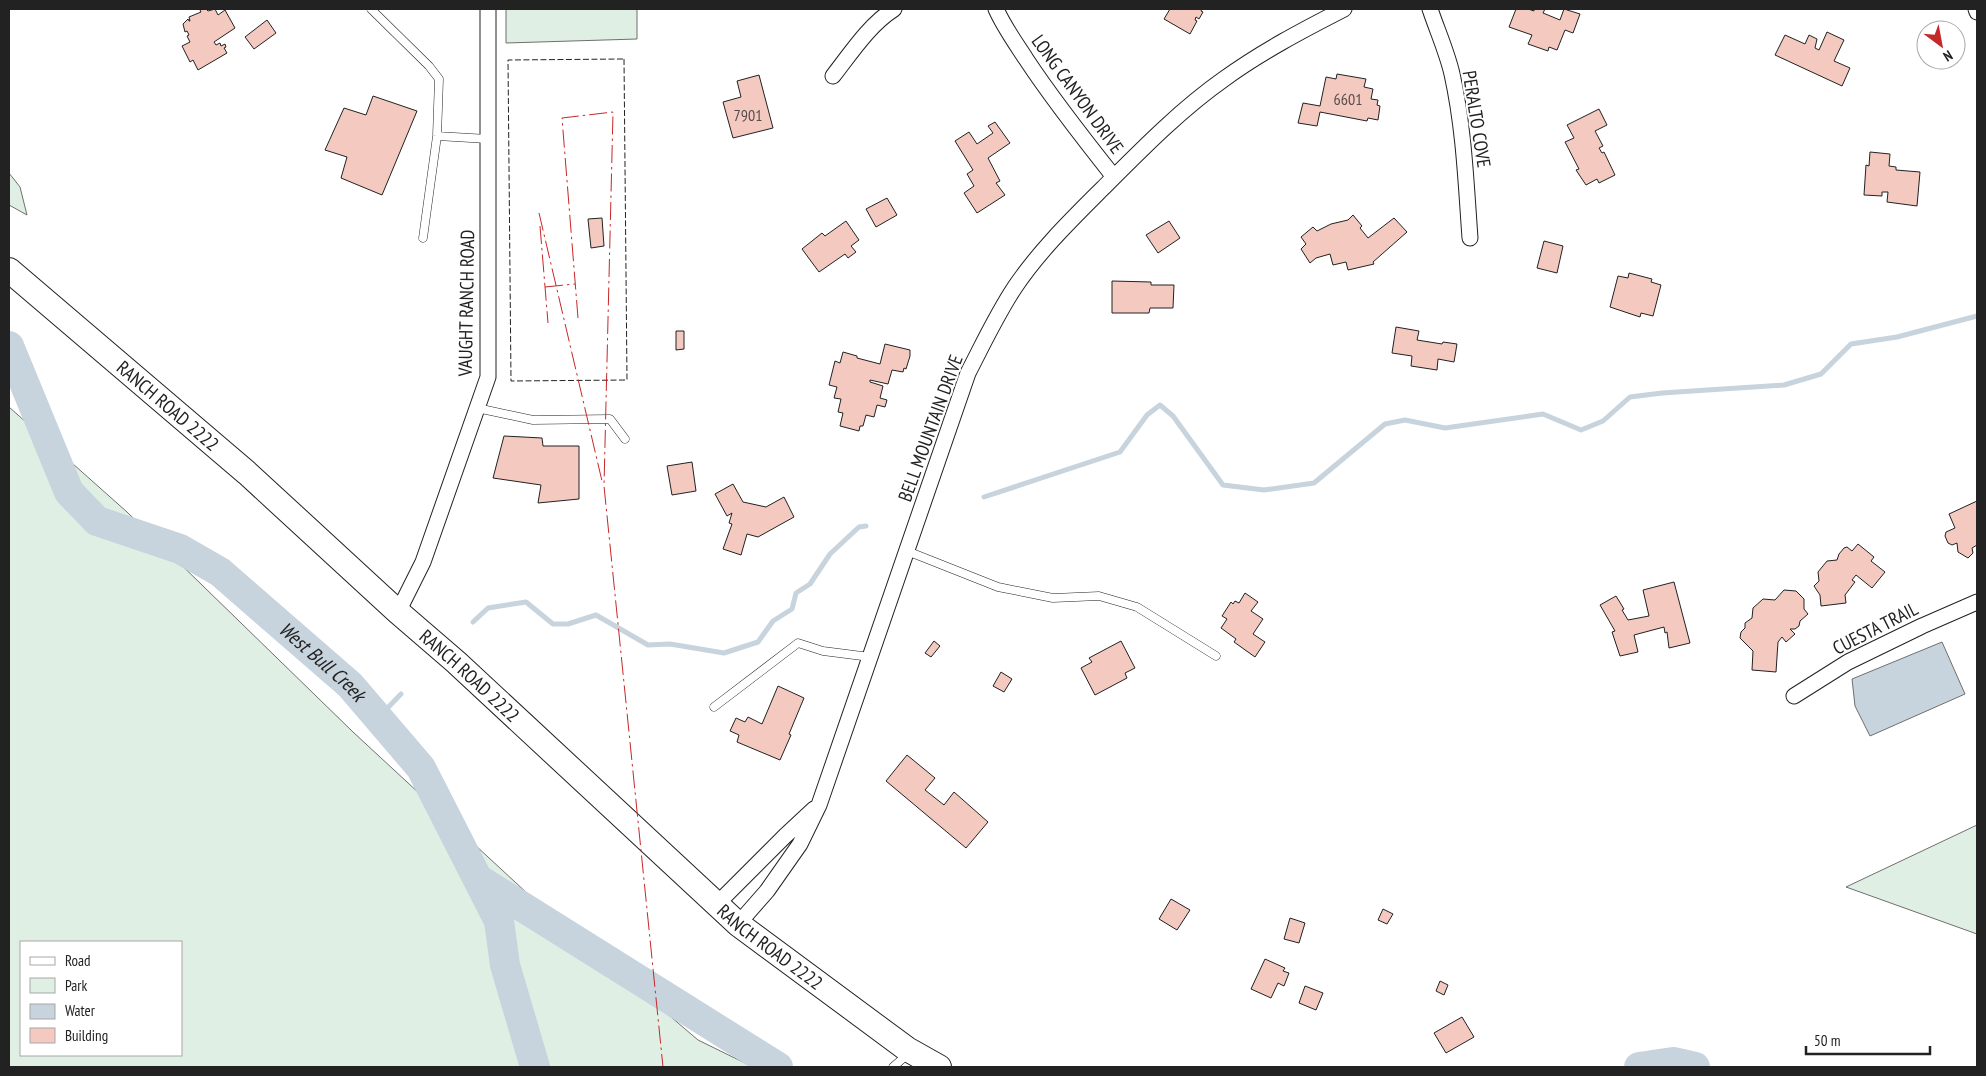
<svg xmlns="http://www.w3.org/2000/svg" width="1986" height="1076" viewBox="0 0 1986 1076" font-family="'PT Sans Narrow',sans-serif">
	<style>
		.green { fill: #e0efe3; stroke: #6f6f6f; fill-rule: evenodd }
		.water { fill: #c7d3dd; stroke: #6f6f6f }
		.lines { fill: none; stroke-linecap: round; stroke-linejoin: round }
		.stream { stroke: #c7d3dd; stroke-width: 5 }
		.river { stroke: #c7d3dd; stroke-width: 30 }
		.building { fill: #f3c9c0; stroke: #222 }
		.service-casing { stroke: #222; stroke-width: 9 }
		.minor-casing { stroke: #222; stroke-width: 17 }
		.primary-casing { stroke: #222; stroke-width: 26 }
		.service { stroke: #fff; stroke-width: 8 }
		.minor { stroke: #fff; stroke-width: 15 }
		.primary { stroke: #fff; stroke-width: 24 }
		.fence { stroke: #222; stroke-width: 1; stroke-dasharray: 6 2.5; stroke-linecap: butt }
		.power { stroke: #c62828; stroke-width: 1; stroke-dasharray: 18 4 2.5 4; stroke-linecap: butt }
		.labels { text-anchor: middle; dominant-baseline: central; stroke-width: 4; stroke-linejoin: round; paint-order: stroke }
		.number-label { font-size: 16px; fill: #564c4a }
		.street-label { font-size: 19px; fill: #222; stroke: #fff }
		.water-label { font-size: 20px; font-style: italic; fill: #222; stroke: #fff }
	</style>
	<rect width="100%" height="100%" fill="#fff"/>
	<path class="green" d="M 506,9 L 637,9 L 637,39 L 506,43 Z
		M 9,173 L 20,187 L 27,215 L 9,205 Z
		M 9,407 L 127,512 L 353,732 L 542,907 L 698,1040 L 753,1067 L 9,1067 ZM 21,942 L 181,942 L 181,1055 L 21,1055 Z
		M 1977,825 L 1977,934 L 1846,887 Z"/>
	<path class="water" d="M 1942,642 L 1965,694 L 1870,736 L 1855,706 L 1852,679 Z"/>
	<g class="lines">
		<path class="stream" d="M 984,497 L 1120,452 L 1147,415 L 1160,405 L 1173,416 L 1223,485 L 1264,490 L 1314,483 L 1385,424 L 1405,420 L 1445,428 L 1543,414 L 1581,430 L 1603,421 L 1630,397 L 1662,393 L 1784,385 L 1821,374 L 1851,344 L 1897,337 L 1977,316
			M 473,622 L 488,608 L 526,602 L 553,624 L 568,624 L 596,615 L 648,645 L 670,644 L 724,653 L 758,642 L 773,621 L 792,609 L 796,593 L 810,584 L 830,554 L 859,527 L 866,526
			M 378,718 L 401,694"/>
		<g class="river">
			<path id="s1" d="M 9,346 L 69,492 L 97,521 L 180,549 L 220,572 L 350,685 L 421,768 L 499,921 L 505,965 L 535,1067"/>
			<path d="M 478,879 L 778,1067"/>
			<path d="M 1639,1067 L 1673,1062 L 1695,1067"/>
		</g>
	</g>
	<path class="building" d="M 202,9 L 206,9 L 208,11 L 215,9 L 218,15 L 225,10 L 235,28 L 214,42 L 216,45 L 220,43 L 221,46 L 225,44 L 226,47 L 224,48 L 227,53 L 198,70 L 193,60 L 190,62 L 182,46 L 190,42 L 187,36 L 189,35 L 187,31 L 185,32 L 183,24 L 188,19 L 189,21 L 190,21 L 189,17 L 201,12 L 200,10 Z
		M 1170,9 L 1202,9 L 1201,11 L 1203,12 L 1199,19 L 1196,17 L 1195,20 L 1197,21 L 1190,34 L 1164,19 Z
		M 1516,9 L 1528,9 L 1534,11 L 1534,9 L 1545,9 L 1543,13 L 1560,20 L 1564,9 L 1580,14 L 1573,33 L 1565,30 L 1557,50 L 1549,47 L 1548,51 L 1528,44 L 1532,35 L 1509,27 Z
		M 267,20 L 276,33 L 254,49 L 245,37 Z
		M 1827,32 L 1844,40 L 1834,61 L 1850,68 L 1842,86 L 1775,55 L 1785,35 L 1805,44 L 1809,35 L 1817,39 L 1815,48 L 1819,50 Z
		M 1337,74 L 1366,79 L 1364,87 L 1373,89 L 1371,99 L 1378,100 L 1377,105 L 1380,106 L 1378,120 L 1368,118 L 1367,121 L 1320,112 L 1317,126 L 1298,123 L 1303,103 L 1320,106 L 1326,77 L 1336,79 Z
		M 759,75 L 773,128 L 733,138 L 723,102 L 741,97 L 737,81 Z
		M 373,96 L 417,111 L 382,195 L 341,178 L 347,157 L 325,150 L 344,108 L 366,115 Z
		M 1599,109 L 1607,125 L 1595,131 L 1603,146 L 1599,148 L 1602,153 L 1604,152 L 1615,175 L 1599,183 L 1597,179 L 1586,185 L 1576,170 L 1579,169 L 1565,142 L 1574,138 L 1567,125 Z
		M 995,122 L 1010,143 L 988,158 L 1000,181 L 996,183 L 1005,195 L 977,213 L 964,193 L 974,186 L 967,174 L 973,170 L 955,141 L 969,132 L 977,144 L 993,133 L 988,126 Z
		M 1870,152 L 1890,154 L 1889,166 L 1896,167 L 1896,170 L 1920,172 L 1917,206 L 1887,202 L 1888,192 L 1882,192 L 1882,196 L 1864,195 L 1866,165 L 1869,166 Z
		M 887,198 L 897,215 L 876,227 L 866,209 Z
		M 1353,215 L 1362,226 L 1360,228 L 1368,238 L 1394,218 L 1407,232 L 1373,262 L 1374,264 L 1348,270 L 1346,262 L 1333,265 L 1330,254 L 1316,258 L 1310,263 L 1301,249 L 1306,244 L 1301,237 L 1313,227 L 1317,231 L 1331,224 L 1348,220 Z
		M 602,218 L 604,246 L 591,248 L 588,219 Z
		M 846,221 L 859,240 L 851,246 L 856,252 L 848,258 L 845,254 L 819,272 L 802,249 L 822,233 L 825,236 Z
		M 1169,221 L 1180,238 L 1158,253 L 1146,235 Z
		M 1544,241 L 1563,246 L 1557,273 L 1537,268 Z
		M 1629,273 L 1652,279 L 1651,282 L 1661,285 L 1653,316 L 1641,313 L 1640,317 L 1610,307 L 1618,276 L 1628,278 Z
		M 1112,281 L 1151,282 L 1151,285 L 1174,285 L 1173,308 L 1150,308 L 1149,313 L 1112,313 Z
		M 1396,327 L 1419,331 L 1417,340 L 1442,344 L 1443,342 L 1457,344 L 1454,362 L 1438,359 L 1437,370 L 1411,366 L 1412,356 L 1392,353 Z
		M 676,331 L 684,331 L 684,349 L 676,350 Z
		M 885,344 L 910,350 L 910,356 L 906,369 L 904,368 L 903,372 L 892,370 L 888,384 L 870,380 L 870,382 L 883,386 L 880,398 L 887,400 L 885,407 L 877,405 L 874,417 L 866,415 L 863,426 L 860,426 L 859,431 L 840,426 L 843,413 L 838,412 L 841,399 L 834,398 L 837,387 L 829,385 L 835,361 L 840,363 L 843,352 L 857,356 L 857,358 L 880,364 Z
		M 504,436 L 542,438 L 543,446 L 579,446 L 579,499 L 538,503 L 541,485 L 493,478 Z
		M 692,462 L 696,491 L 672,495 L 667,466 Z
		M 733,484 L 743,502 L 766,507 L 784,497 L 794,517 L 758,537 L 747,534 L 741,555 L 723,549 L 732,524 L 729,523 L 732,513 L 727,516 L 715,494 Z
		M 1977,501 L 1977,545 L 1972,548 L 1973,553 L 1968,558 L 1958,552 L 1957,543 L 1952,545 L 1948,543 L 1945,536 L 1946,532 L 1955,528 L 1949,514 Z
		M 1858,544 L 1874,557 L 1871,561 L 1885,572 L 1872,588 L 1856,575 L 1852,580 L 1855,582 L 1845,595 L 1846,603 L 1821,606 L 1820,595 L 1814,586 L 1819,581 L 1818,572 L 1827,561 L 1837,560 L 1839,554 L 1844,548 L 1847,547 L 1852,551 Z
		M 1674,582 L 1690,643 L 1669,648 L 1667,632 L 1665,633 L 1664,627 L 1634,635 L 1638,652 L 1620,656 L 1612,632 L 1615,631 L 1600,605 L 1616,596 L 1624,609 L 1622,610 L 1628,620 L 1649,616 L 1643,590 Z
		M 1784,590 L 1796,591 L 1804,599 L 1804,609 L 1808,614 L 1800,621 L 1799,626 L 1795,629 L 1790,629 L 1795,634 L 1786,642 L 1782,637 L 1778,642 L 1776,672 L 1752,670 L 1753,651 L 1740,638 L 1741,632 L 1745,628 L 1745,623 L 1752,618 L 1753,608 L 1763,599 L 1775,600 Z
		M 1245,593 L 1258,602 L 1251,611 L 1263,619 L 1253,634 L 1265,642 L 1255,657 L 1234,642 L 1236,639 L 1221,628 L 1227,619 L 1222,616 L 1231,602 L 1233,604 L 1235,601 L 1239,603 Z
		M 934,641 L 940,646 L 931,657 L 925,653 Z
		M 1121,641 L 1135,668 L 1125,673 L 1127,678 L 1095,695 L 1081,668 L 1092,662 L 1089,658 Z
		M 1001,672 L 1012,679 L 1004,692 L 993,686 Z
		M 778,686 L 804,698 L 789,734 L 791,735 L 780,760 L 737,742 L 739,735 L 730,731 L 736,718 L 745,722 L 748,717 L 762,724 Z
		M 907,755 L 935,778 L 925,790 L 944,805 L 954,792 L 988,822 L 966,848 L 886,781 Z
		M 1171,899 L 1190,910 L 1177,930 L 1159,919 Z
		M 1383,909 L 1393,914 L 1387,924 L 1378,920 Z
		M 1290,918 L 1305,923 L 1299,943 L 1284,939 Z
		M 1265,959 L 1285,968 L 1283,971 L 1289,973 L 1284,986 L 1278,983 L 1271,998 L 1251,989 Z
		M 1440,981 L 1448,985 L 1444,995 L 1436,991 Z
		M 1305,986 L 1323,993 L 1316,1010 L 1299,1003 Z
		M 1462,1017 L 1474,1037 L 1446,1053 L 1434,1033 Z"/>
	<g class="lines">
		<defs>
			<path id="service" d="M 371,9 L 429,66 L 439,79 L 437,136 L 423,238
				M 437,136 L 488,139
				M 477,408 L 533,420 L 610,419 L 625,439
				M 907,551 L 998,587 L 1053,598 L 1099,596 L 1137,607 L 1216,656
				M 714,707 L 798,643 L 823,651 L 870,657
				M 893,1067 L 908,1054"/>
			<path id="minor" d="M 996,9 C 1004,27 1015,42 1026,59 C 1053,100 1083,138 1114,177
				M 1430,9 C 1437,30 1447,52 1452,74 C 1464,128 1466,183 1470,238
				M 1976,9 L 1977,12
				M 833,76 C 851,53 869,25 894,9
				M 398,612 L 423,562 L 488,377 L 488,9
				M 1794,696 L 1848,662 L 1922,626 L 1977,602
				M 716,905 L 785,836 L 814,809
				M 738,924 L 767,891 L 800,844 L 819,805 L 968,373 C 983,344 997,314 1015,287 C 1040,250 1072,219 1103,188 C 1141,150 1180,110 1224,79 C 1261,52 1303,30 1344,9"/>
			<g id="primary">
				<path id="s2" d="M 9,270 L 247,473 L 398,612 L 456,662 L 738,924 L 907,1049 L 939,1067"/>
			</g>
		</defs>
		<use href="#service" class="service-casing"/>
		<use href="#minor" class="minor-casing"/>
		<use href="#primary" class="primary-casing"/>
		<use href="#service" class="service"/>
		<use href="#minor" class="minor"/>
		<use href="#primary" class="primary"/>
		<path class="fence" d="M 624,59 L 627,380 L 511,381 L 508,60 Z"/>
		<path class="power" d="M 539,213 L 602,481
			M 540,226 L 548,323
			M 545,287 L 575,284
			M 578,318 L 562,118 L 613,112 L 604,486 L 663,1067"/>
	</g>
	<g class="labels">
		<g class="number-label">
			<text x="1348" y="99">6601</text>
			<text x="748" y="115">7901</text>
		</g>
		<g class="street-label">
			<text transform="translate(1078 94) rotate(54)">LONG CANYON DRIVE</text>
			<text transform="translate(1477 119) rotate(81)">PERALTO COVE</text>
			<text transform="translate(466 303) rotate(-89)">VAUGHT RANCH ROAD</text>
			<text stroke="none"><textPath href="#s2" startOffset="209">RANCH ROAD 2222</textPath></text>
			<text transform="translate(930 428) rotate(-70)">BELL MOUNTAIN DRIVE</text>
			<text transform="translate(1875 628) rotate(-27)">CUESTA TRAIL</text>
			<text stroke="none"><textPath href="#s2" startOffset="614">RANCH ROAD 2222</textPath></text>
			<text stroke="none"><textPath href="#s2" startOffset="1019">RANCH ROAD 2222</textPath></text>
		</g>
		<g class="water-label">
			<text stroke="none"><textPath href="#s1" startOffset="468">West Bull Creek</textPath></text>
		</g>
	</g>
	<rect width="1986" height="1076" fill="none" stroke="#222222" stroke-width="20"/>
	<rect x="20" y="941" width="162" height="115" fill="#ffffff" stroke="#a7a7a7"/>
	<rect x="30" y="957" width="25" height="8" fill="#ffffff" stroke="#a7a7a7"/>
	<text x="65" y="966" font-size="15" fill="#222222">Road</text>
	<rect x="30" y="978" width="25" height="15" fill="#e0efe3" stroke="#a7a7a7"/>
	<text x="65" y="991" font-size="15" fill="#222222">Park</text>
	<rect x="30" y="1004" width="25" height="15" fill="#c7d3dd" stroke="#a7a7a7"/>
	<text x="65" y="1016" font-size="15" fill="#222222">Water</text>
	<rect x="30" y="1028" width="25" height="15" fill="#f3c9c0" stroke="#a7a7a7"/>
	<text x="65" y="1041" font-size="15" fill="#222222">Building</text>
	<g transform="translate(1941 45) rotate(148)"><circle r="24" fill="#ffffff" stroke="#a7a7a7"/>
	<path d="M0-4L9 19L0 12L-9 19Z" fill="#c62828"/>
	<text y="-8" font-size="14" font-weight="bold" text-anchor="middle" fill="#222222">N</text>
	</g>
	<path d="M1806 1046v8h124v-8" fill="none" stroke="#222222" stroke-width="2.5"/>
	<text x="1814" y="1046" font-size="15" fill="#222222" stroke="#ffffff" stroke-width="4" paint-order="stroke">50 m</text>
</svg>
